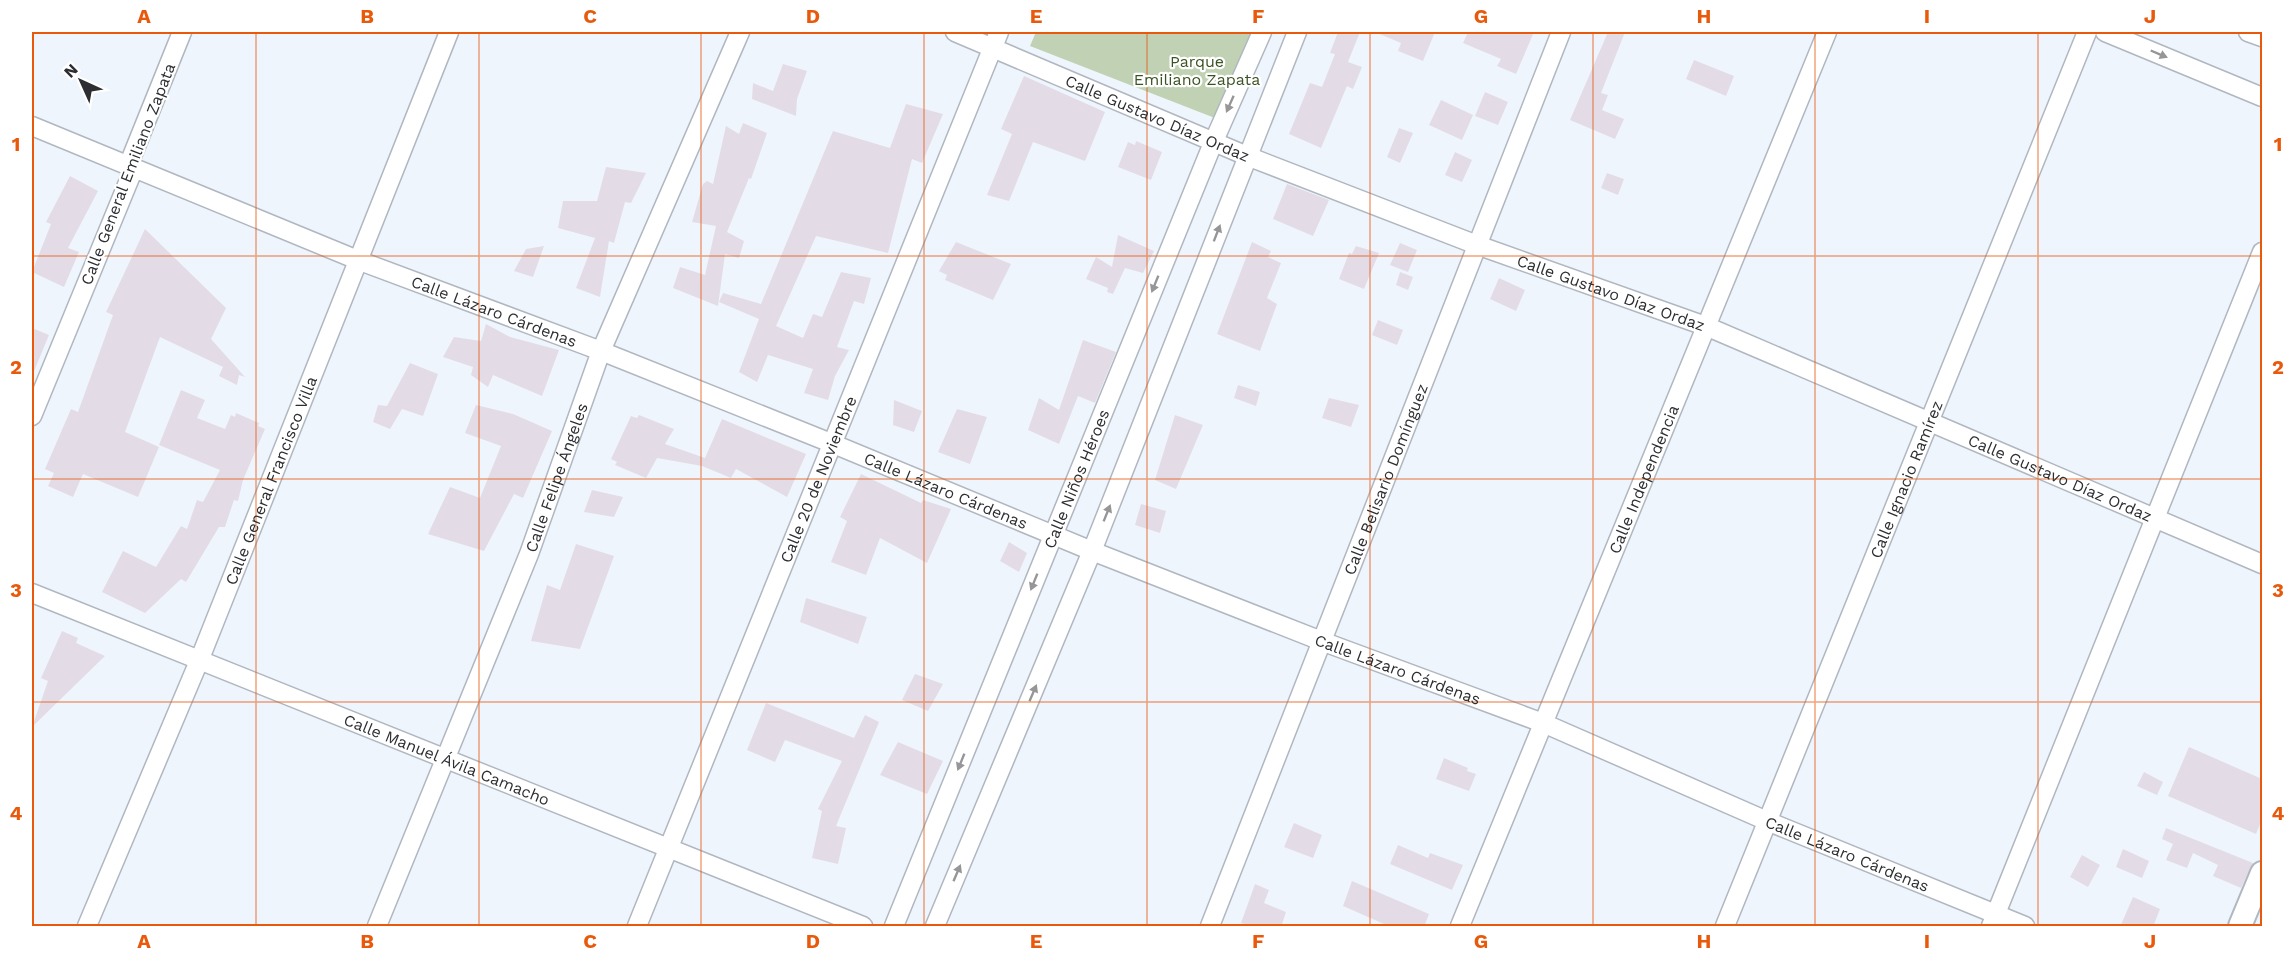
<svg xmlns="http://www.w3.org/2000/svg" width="2294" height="958" viewBox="0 0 2294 958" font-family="'Work Sans',sans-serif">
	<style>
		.green { fill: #c0d1b4 }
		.building { fill: #e3dce6 }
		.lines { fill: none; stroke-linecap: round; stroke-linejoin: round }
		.minor-casing { stroke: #b0b7c1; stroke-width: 21 }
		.major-casing { stroke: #b0b7c1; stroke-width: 26 }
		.minor { stroke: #fff; stroke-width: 18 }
		.major { stroke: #fff; stroke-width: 22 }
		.oneway { fill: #969698 }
		.grid { fill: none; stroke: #e8590c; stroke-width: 1.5; stroke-opacity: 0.55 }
		.labels { text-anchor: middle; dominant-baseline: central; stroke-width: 4.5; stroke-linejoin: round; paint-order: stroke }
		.park-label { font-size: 16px; fill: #3b5324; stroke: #fff }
		.street-label { font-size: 16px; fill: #2c2e32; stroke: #fff }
		.neatline { fill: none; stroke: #e8590c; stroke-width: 2 }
		.grid-label { font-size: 20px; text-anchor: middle; font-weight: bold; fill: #e8590c }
	</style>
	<rect width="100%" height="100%" fill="#eff5fd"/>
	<path class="green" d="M 1036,32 L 1256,32 L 1220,120 L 1030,46 Z"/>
	<path class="building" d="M 1338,32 L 1360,32 L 1348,62 L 1362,67 L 1353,89 L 1347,86 L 1321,148 L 1289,134 L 1310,83 L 1322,87 L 1335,54 L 1330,53 Z
		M 1375,32 L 1435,32 L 1423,61 L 1398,51 L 1401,43 Z
		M 1468,32 L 1534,32 L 1516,74 L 1497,66 L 1501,59 L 1463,43 Z
		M 1608,32 L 1625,32 L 1601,93 L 1608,95 L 1602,110 L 1624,119 L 1615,139 L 1570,120 Z
		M 1694,60 L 1734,76 L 1726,96 L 1686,79 Z
		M 783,64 L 807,71 L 797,99 L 796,116 L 752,99 L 753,83 L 773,91 Z
		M 1024,76 L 1105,112 L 1085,161 L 1033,142 L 1009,201 L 987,195 L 1012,134 L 1001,129 Z
		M 1485,92 L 1508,102 L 1498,125 L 1475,116 Z
		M 1441,100 L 1473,115 L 1462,140 L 1429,125 Z
		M 906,104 L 943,114 L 922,163 L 912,159 L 888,253 L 816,236 L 776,326 L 803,338 L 813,314 L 822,317 L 841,272 L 871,278 L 864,304 L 854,301 L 837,347 L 849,350 L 835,376 L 828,400 L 804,393 L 813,369 L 768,355 L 757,382 L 739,372 L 759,319 L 719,302 L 723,293 L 761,304 L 833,131 L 890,148 Z
		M 743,123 L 767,133 L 751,179 L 749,178 L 727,232 L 744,241 L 739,258 L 725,254 L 718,306 L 673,288 L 680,267 L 705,275 L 716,226 L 692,222 L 703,184 L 707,181 L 713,184 L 726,126 L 739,134 Z
		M 1399,128 L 1413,133 L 1400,163 L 1387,157 Z
		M 1136,141 L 1162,152 L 1151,180 L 1118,167 L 1128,142 L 1135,145 Z
		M 1455,152 L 1472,160 L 1462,182 L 1445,175 Z
		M 606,167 L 646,173 L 631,203 L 625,202 L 614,243 L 609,241 L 600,297 L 576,288 L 595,238 L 558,228 L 563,201 L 597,201 Z
		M 1607,173 L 1624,179 L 1618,195 L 1601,188 Z
		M 70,176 L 98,191 L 68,248 L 79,252 L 64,287 L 32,272 L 51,224 L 46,222 Z
		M 1287,184 L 1329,200 L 1313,236 L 1273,219 Z
		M 145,229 L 226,308 L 211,339 L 245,377 L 239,375 L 237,385 L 219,376 L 223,367 L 160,337 L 125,432 L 159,447 L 138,497 L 83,474 L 73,497 L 48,486 L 54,473 L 45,469 L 71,409 L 78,412 L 113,315 L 106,312 Z
		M 1118,235 L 1154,251 L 1143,273 L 1125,268 L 1113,294 L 1107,292 L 1108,288 L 1086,279 L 1096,257 L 1112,267 Z
		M 956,242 L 1011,264 L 993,300 L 945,280 L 947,275 L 939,271 Z
		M 1252,242 L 1271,251 L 1268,257 L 1281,263 L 1267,298 L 1277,304 L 1260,351 L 1217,334 Z
		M 1400,243 L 1417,250 L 1408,272 L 1390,265 Z
		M 544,246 L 533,277 L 514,271 L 526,249 Z
		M 1356,246 L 1379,253 L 1364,289 L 1339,279 L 1349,253 L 1352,254 Z
		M 1400,272 L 1413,277 L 1408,290 L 1396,285 Z
		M 1499,278 L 1525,290 L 1516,311 L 1490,299 Z
		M 1378,320 L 1403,330 L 1397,345 L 1372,335 Z
		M 486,324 L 510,337 L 559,350 L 542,396 L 493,375 L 488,387 L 471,375 L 473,367 L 443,357 L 454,337 L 481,341 Z
		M 32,328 L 49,335 L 32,376 Z
		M 1083,340 L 1116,352 L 1095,403 L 1078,396 L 1059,444 L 1028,430 L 1039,398 L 1059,410 Z
		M 410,363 L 438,374 L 423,416 L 402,409 L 390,429 L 373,422 L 378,405 L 387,406 Z
		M 1238,385 L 1260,392 L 1256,406 L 1234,398 Z
		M 181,390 L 205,400 L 197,418 L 225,429 L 231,415 L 235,417 L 236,413 L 259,423 L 258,426 L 265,429 L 243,480 L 238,501 L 234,500 L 225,527 L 219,527 L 186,582 L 181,579 L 145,613 L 102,592 L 123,551 L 156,567 L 181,526 L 187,529 L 197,500 L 203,502 L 220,470 L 159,445 Z
		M 1329,398 L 1359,405 L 1351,427 L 1322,418 Z
		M 894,400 L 922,411 L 914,432 L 893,425 Z
		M 476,405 L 513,414 L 552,431 L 523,498 L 514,494 L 484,551 L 428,534 L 450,487 L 480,498 L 501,446 L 465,433 Z
		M 957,409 L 987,417 L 970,464 L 938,452 Z
		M 639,415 L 674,429 L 665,444 L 705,458 L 722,419 L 806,454 L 787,497 L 736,469 L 731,478 L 702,466 L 657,458 L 646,478 L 615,465 L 617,462 L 611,459 L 631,416 L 637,418 Z
		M 1175,415 L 1203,425 L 1176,489 L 1155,480 Z
		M 861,474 L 921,503 L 923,500 L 951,509 L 927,563 L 880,538 L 866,575 L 831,562 L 847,521 L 840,517 Z
		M 592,490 L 623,497 L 614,517 L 584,512 Z
		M 1141,504 L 1166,511 L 1160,533 L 1135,525 Z
		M 1009,542 L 1027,553 L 1019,572 L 1000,561 Z
		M 576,544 L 614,556 L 580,649 L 531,641 L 547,585 L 560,590 Z
		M 806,598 L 867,617 L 858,644 L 800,622 Z
		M 62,631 L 78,638 L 76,643 L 105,656 L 32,727 L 48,681 L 41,678 Z
		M 915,674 L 943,684 L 928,711 L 902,700 Z
		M 766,703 L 854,738 L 865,715 L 879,722 L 836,826 L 846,828 L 838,864 L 812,858 L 822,811 L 818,809 L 842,761 L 785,740 L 775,762 L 747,750 Z
		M 898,742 L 943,761 L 927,794 L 880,775 Z
		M 2189,747 L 2262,779 L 2262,819 L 2256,834 L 2168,796 Z
		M 1444,758 L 1468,768 L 1467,771 L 1476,774 L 1469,791 L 1436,779 Z
		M 2144,772 L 2163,782 L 2157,795 L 2137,786 Z
		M 1294,823 L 1322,835 L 1313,858 L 1284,847 Z
		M 2166,828 L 2253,863 L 2241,888 L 2213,876 L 2218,865 L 2193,853 L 2187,868 L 2166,860 L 2173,844 L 2162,839 Z
		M 1398,845 L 1428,858 L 1430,853 L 1463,865 L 1452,890 L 1390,864 Z
		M 2123,849 L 2149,861 L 2142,878 L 2116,867 Z
		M 2082,855 L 2100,865 L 2088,887 L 2070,877 Z
		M 1352,881 L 1429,914 L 1424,927 L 1391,927 L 1343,906 Z
		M 1255,884 L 1269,890 L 1264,903 L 1286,912 L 1281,927 L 1252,927 L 1241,923 Z
		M 2133,897 L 2160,909 L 2153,927 L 2120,927 Z"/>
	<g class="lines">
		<defs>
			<g id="minor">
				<path id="s1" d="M 955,32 L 1247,156 L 1477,245 L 1708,327 L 2262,564"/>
				<path d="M 2105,32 L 2262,97"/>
				<path d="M 2248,32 L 2262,37"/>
				<path id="s2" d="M 32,126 L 360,261 L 601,351 L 831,443 L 1092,551 L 1324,642 L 1543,723 L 1767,821 L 2025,926"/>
				<path d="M 32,416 L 134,168 L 128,166 L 182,32"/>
				<path id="s3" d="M 32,593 L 863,926"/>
				<path id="s4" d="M 87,926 L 199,661 L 449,32"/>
				<path id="s5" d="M 377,926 L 529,554 L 601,351 L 740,32"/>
				<path id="s6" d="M 637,926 L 999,32"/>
				<path id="s7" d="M 894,926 L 1213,143 L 1262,32"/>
				<path d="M 935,926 L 1092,551 L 1297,32"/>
				<path id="s8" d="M 1210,926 L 1561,32"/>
				<path id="s9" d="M 1460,926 L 1827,32"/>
				<path id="s10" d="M 1725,926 L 2087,32"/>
				<path d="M 1991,926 L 2262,252"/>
			</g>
			<path id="major" d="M 2240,926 L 2262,873"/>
		</defs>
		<use href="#minor" class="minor-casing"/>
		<use href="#major" class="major-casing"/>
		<use href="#minor" class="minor"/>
		<use href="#major" class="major"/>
	</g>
	<defs><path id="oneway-solid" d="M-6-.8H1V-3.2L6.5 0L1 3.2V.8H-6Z" transform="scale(1.5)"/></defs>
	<g class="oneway">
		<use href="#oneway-solid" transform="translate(2159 54) rotate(23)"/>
		<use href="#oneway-solid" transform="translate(1230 104) rotate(114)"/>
		<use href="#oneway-solid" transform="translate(1217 233) rotate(-69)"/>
		<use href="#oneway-solid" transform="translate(1155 284) rotate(112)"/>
		<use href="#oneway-solid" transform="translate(1107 513) rotate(-68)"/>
		<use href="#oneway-solid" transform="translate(1034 582) rotate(112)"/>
		<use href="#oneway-solid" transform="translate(1033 693) rotate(-67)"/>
		<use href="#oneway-solid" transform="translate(961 762) rotate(112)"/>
		<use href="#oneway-solid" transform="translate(957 873) rotate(-67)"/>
	</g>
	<path class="grid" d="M 256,32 L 256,926M 479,32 L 479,926M 701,32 L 701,926M 924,32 L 924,926M 1147,32 L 1147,926M 1370,32 L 1370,926M 1593,32 L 1593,926M 1815,32 L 1815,926M 2038,32 L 2038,926M 32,256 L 2262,256M 32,479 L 2262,479M 32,702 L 2262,702"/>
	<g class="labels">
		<g class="park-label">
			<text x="1197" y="61">Parque<tspan x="1197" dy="18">Emiliano Zapata</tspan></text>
		</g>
		<g class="street-label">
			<text stroke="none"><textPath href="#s1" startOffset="220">Calle Gustavo Díaz Ordaz</textPath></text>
			<text transform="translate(128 174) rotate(-69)">Calle General Emiliano Zapata</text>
			<text stroke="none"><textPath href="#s1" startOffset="706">Calle Gustavo Díaz Ordaz</textPath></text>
			<text stroke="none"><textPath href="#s2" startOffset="498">Calle Lázaro Cárdenas</textPath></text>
			<text stroke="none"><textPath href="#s1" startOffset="1192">Calle Gustavo Díaz Ordaz</textPath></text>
			<text stroke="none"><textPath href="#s5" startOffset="483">Calle Felipe Ángeles</textPath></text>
			<text stroke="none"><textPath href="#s6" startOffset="482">Calle 20 de Noviembre</textPath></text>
			<text stroke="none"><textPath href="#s7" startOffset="483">Calle Niños Héroes</textPath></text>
			<text stroke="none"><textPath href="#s8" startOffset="480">Calle Belisario Domínguez</textPath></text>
			<text stroke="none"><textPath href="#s9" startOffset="483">Calle Independencia</textPath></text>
			<text stroke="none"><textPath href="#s10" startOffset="482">Calle Ignacio Ramírez</textPath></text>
			<text stroke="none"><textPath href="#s4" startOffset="482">Calle General Francisco Villa</textPath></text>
			<text stroke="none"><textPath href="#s2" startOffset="984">Calle Lázaro Cárdenas</textPath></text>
			<text stroke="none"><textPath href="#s2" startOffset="1470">Calle Lázaro Cárdenas</textPath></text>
			<text stroke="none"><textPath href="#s3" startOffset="447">Calle Manuel Ávila Camacho</textPath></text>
			<text stroke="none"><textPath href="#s2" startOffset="1956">Calle Lázaro Cárdenas</textPath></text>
		</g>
	</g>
	<rect width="2294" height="958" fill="none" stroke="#ffffff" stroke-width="66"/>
	<g transform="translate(81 81) rotate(315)" stroke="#ffffff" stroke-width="4.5" paint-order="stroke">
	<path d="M0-4.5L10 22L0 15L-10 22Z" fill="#2c2e32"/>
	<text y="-9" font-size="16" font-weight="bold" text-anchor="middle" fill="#2c2e32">N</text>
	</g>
	<rect x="33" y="33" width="2228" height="892" class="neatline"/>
	<g class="grid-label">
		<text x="144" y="23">A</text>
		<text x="367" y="23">B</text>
		<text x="590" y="23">C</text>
		<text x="813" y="23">D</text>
		<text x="1036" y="23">E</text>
		<text x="1258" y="23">F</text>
		<text x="1481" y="23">G</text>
		<text x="1704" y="23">H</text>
		<text x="1927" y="23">I</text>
		<text x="2150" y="23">J</text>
		<text x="16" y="151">1</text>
		<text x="2278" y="151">1</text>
		<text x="16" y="374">2</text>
		<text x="2278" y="374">2</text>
		<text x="16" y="597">3</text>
		<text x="2278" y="597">3</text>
		<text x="16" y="820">4</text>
		<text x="2278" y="820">4</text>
		<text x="144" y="948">A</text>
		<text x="367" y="948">B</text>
		<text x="590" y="948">C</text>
		<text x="813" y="948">D</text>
		<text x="1036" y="948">E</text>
		<text x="1258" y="948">F</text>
		<text x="1481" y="948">G</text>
		<text x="1704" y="948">H</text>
		<text x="1927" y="948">I</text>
		<text x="2150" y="948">J</text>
	</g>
</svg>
